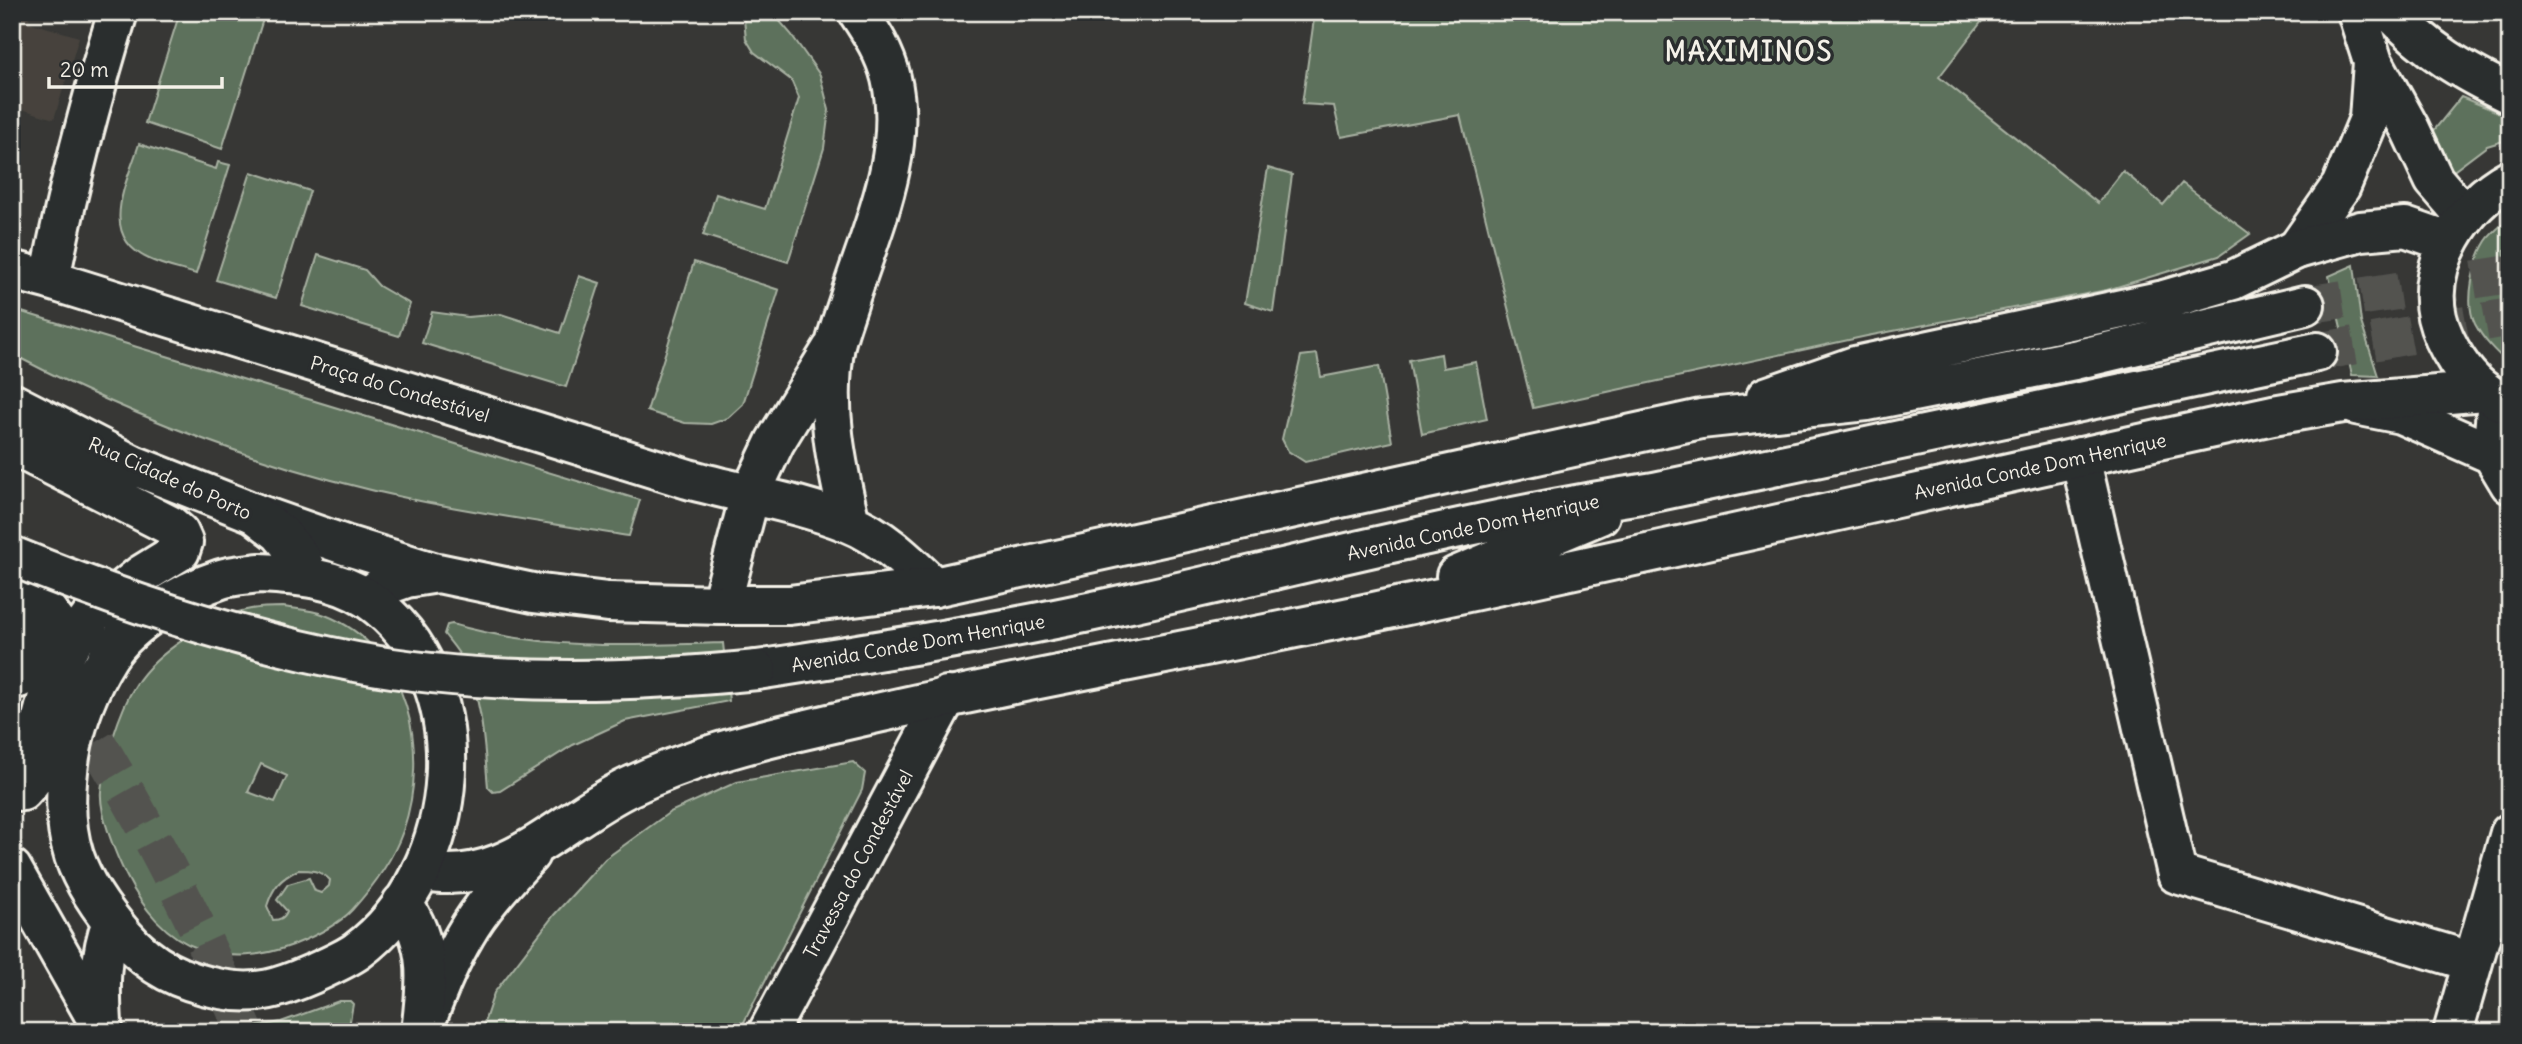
<svg xmlns="http://www.w3.org/2000/svg" width="2522" height="1044" viewBox="0 0 2522 1044" font-family="Delius,sans-serif">
	<style>
		.built { fill: #46433d }
		.green { fill: #5d715b; stroke: #a8b1a2; stroke-width: 2; fill-rule: evenodd }
		.lines { fill: none; stroke-linecap: round; stroke-linejoin: round }
		.secondary-tunnel { stroke: #535350; stroke-width: 38; stroke-dasharray: 38 19; stroke-linecap: butt }
		.primary-tunnel { stroke: #535350; stroke-width: 38; stroke-dasharray: 38 19; stroke-linecap: butt }
		.minor-casing { stroke: #f4f1e8; stroke-width: 44 }
		.tertiary-casing { stroke: #f4f1e8; stroke-width: 44 }
		.secondary-casing { stroke: #f4f1e8; stroke-width: 44 }
		.primary-casing { stroke: #f4f1e8; stroke-width: 44 }
		.minor { stroke: #2a2d2e; stroke-width: 38 }
		.tertiary { stroke: #2a2d2e; stroke-width: 38 }
		.secondary { stroke: #2a2d2e; stroke-width: 38 }
		.primary { stroke: #2a2d2e; stroke-width: 38 }
		.secondary-bridge-casing { stroke: #f4f1e8; stroke-width: 44; stroke-linecap: butt }
		.secondary-bridge { stroke: #2a2d2e; stroke-width: 38 }
		.labels { text-anchor: middle; dominant-baseline: central; stroke-width: 7; stroke-linejoin: round; paint-order: stroke }
		.street-label { font-size: 19px; fill: #f4f1e8; stroke: #2a2d2e }
		.district-label { font-size: 26px; font-weight: bold; letter-spacing: 2px; fill: #f4f1e8; stroke: #2a2d2e }
	</style>
	<rect width="100%" height="100%" fill="#373735"/>
	<filter id="ink" filterUnits="userSpaceOnUse"><feTurbulence type="fractalNoise" baseFrequency=".0143" numOctaves="2"/><feDisplacementMap in="SourceGraphic" scale="14" xChannelSelector="R" yChannelSelector="G"/><feConvolveMatrix kernelMatrix="1 2 1 2 8 2 1 2 1" color-interpolation-filters="sRGB"/></filter>
	<g filter="url(#ink)">
		<path class="built" d="M 12,12 L 25,12 L 32,23 L 79,37 L 54,119 L 12,106 Z"/>
		<path class="green" d="M 180,12 L 253,12 L 264,16 L 222,149 L 145,123 Z
			M 747,12 L 772,12 L 791,34 L 820,75 L 829,110 L 824,148 L 788,262 L 703,235 L 716,194 L 765,209 L 799,98 L 791,80 L 754,52 L 746,39 L 744,19 Z
			M 1315,12 L 1989,12 L 1939,77 L 2098,203 L 2123,171 L 2163,205 L 2182,183 L 2250,234 L 2219,256 L 2107,290 L 1867,336 L 1533,408 L 1460,115 L 1341,137 L 1334,106 L 1302,104 Z
			M 2461,97 L 2510,117 L 2510,139 L 2487,146 L 2443,179 L 2431,134 Z
			M 139,144 L 216,169 L 218,162 L 230,165 L 196,274 C 180,269 163,266 149,259 C 97,236 127,183 139,144 Z
			M 1268,168 L 1292,175 L 1273,312 L 1245,303 Z
			M 251,172 L 310,191 L 276,298 L 216,280 Z
			M 2510,218 L 2510,249 L 2504,250 L 2510,296 L 2510,365 C 2496,352 2484,341 2475,324 C 2464,302 2474,260 2486,241 C 2492,232 2502,225 2510,218 Z
			M 318,255 L 365,270 L 379,286 L 410,304 L 399,336 L 302,306 Z
			M 694,262 L 779,290 L 743,404 L 728,418 L 711,424 L 685,423 L 647,411 Z
			M 2354,265 L 2361,322 L 2378,376 L 2352,375 L 2329,276 Z
			M 579,276 L 600,283 L 566,387 L 422,343 L 432,312 L 468,317 L 501,314 L 560,333 Z
			M 12,309 L 640,500 L 629,536 C 560,525 489,515 420,501 C 278,472 140,421 12,354 Z
			M 1317,354 L 1321,377 L 1379,366 L 1392,442 L 1305,462 L 1288,451 L 1282,439 L 1301,356 Z
			M 1441,354 L 1443,368 L 1476,362 L 1487,419 L 1422,434 L 1409,360 Z
			M 283,607 C 296,609 312,610 325,615 C 410,648 430,752 403,831 C 393,859 372,888 352,910 C 337,926 313,937 293,945 C 264,956 230,960 200,949 C 166,938 142,907 127,877 C 116,856 99,814 101,791 C 104,762 119,711 135,686 C 155,653 214,615 251,609 C 262,607 273,607 283,607 ZM 261,764 L 287,776 L 275,802 L 248,792 ZM 298,870 C 311,870 320,870 330,880 L 329,886 L 321,893 L 315,891 L 309,878 L 288,884 L 277,900 L 287,911 C 284,918 280,920 273,920 L 267,906 C 273,887 280,879 298,870 Z
			M 452,624 C 541,650 631,646 723,643 L 729,701 L 625,721 L 573,745 L 500,791 L 493,792 L 488,787 C 484,745 483,700 464,662 C 459,652 451,643 444,634 L 447,625 Z
			M 853,762 L 865,773 L 862,790 L 739,1032 L 481,1032 L 494,993 L 554,915 L 605,859 L 670,812 L 737,782 Z
			M 339,1001 L 350,1001 L 353,1004 L 348,1032 L 285,1032 L 283,1028 L 262,1032 L 224,1032 L 281,1022 Z"/>
		<g class="lines">
			<path class="secondary-tunnel" d="M 2305,305 L 2510,274
				M 2317,352 L 2510,317"/>
			<path class="primary-tunnel" d="M 66,694 C 136,801 194,914 245,1032"/>
			<defs>
				<path id="minor" d="M 12,270 L 50,280 L 688,479 C 741,494 798,502 849,523 C 882,536 909,563 934,587
					M 50,280 C 67,189 91,100 118,12
					M 2497,400 L 2492,454 L 2510,484
					M 2356,405 L 2401,414 L 2492,454
					M 2080,457 L 2177,874 L 2473,962
					M 850,523 C 836,464 824,406 835,345 C 839,328 846,311 851,294 C 873,227 908,150 891,78 C 885,53 872,33 858,12
					M 721,605 L 750,495 L 775,442 L 832,349
					M 768,1032 L 947,696
					M 2453,1032 L 2510,833"/>
				<path id="tertiary" d="M 2357,12 L 2373,62 L 2410,129 L 2434,180 L 2465,216
					M 2391,12 C 2428,51 2462,71 2510,94
					M 2297,249 L 2341,186 L 2369,119 L 2373,62"/>
				<path id="secondary" d="M 2510,179 C 2463,204 2425,264 2437,317 C 2441,334 2448,347 2457,361 C 2470,381 2488,397 2510,405
					M 1766,397 L 1855,366 L 2164,300 L 2233,280 L 2297,249 L 2361,231 L 2405,227 L 2448,242
					M 254,513 L 345,545 L 436,573
					M 1456,576 L 1600,515
					M 367,598 L 381,587 L 406,578 L 438,573 L 533,593 L 608,602 L 721,605 L 789,605 L 934,587 L 1701,419 L 1867,401 L 2074,360 L 2305,305
					M 757,670 C 879,651 1001,632 1121,605 C 1299,566 1474,519 1654,492 L 2317,352
					M 421,871 C 503,890 562,819 629,787 C 687,759 750,742 812,728 C 997,684 1183,652 1369,613 C 1671,550 1971,480 2273,415 L 2343,403 L 2484,391
					M 425,1024 C 436,994 448,963 465,935 C 482,905 507,879 530,854"/>
				<path id="primary" d="M 12,403 L 133,465 L 254,513 L 280,533 L 300,557 L 308,575
					M 12,445 L 171,526 L 179,533 L 183,542 L 180,551 L 141,575 L 93,614 L 70,645 L 51,685 L 36,741 L 31,781 L 22,791 L 12,790
					M 12,565 L 57,624 L 19,678 L 12,669
					M 259,573 C 296,575 335,577 368,599 C 483,678 464,872 357,951 C 344,960 327,967 312,974 C 280,988 257,996 221,989 C 180,981 152,968 124,936 C 105,914 84,885 74,856 C 64,825 65,788 70,756 C 76,721 89,687 108,657 C 129,623 184,591 221,579 C 233,575 247,575 259,573 Z
					M 12,618 L 38,651
					M 12,869 L 104,1032
					M 402,903 C 432,943 427,985 421,1032
					M 102,1023 C 100,989 99,955 112,922"/>
			</defs>
			<use href="#minor" class="minor-casing"/>
			<use href="#tertiary" class="tertiary-casing"/>
			<use href="#secondary" class="secondary-casing"/>
			<use href="#primary" class="primary-casing"/>
			<use href="#minor" class="minor"/>
			<use href="#tertiary" class="tertiary"/>
			<use href="#secondary" class="secondary"/>
			<use href="#primary" class="primary"/>
			<defs>
				<path id="secondary-bridge" d="M 12,556 C 124,602 236,639 356,662 C 484,686 628,683 757,670"/>
			</defs>
			<use href="#secondary-bridge" class="secondary-bridge-casing"/>
			<use href="#secondary-bridge" class="secondary-bridge"/>
		</g>
	</g>
	<g class="labels">
		<g class="street-label">
			<text transform="translate(400 389) rotate(17)">Praça do Condestável</text>
			<text transform="translate(2040 466) rotate(-12)">Avenida Conde Dom Henrique</text>
			<text transform="translate(170 478) rotate(24)">Rua Cidade do Porto</text>
			<text transform="translate(1473 527) rotate(-12)">Avenida Conde Dom Henrique</text>
			<text transform="translate(918 643) rotate(-10)">Avenida Conde Dom Henrique</text>
			<text transform="translate(858 864) rotate(-62)">Travessa do Condestável</text>
		</g>
		<g class="district-label">
			<text x="1749" y="51">MAXIMINOS</text>
		</g>
	</g>
	<rect width="2522" height="1044" fill="none" stroke="#2a2d2e" stroke-width="42"/>
	<rect x="21" y="21" width="2480" height="1002" fill="none" stroke="#f4f1e8" stroke-width="2.5" filter="url(#ink)"/>
	<path d="M49 77v10h173v-10" fill="none" stroke="#f4f1e8" stroke-width="3.5"/>
	<text x="60" y="77" font-size="21" fill="#f4f1e8" stroke="#2a2d2e" stroke-width="5" paint-order="stroke">20 m</text>
</svg>
